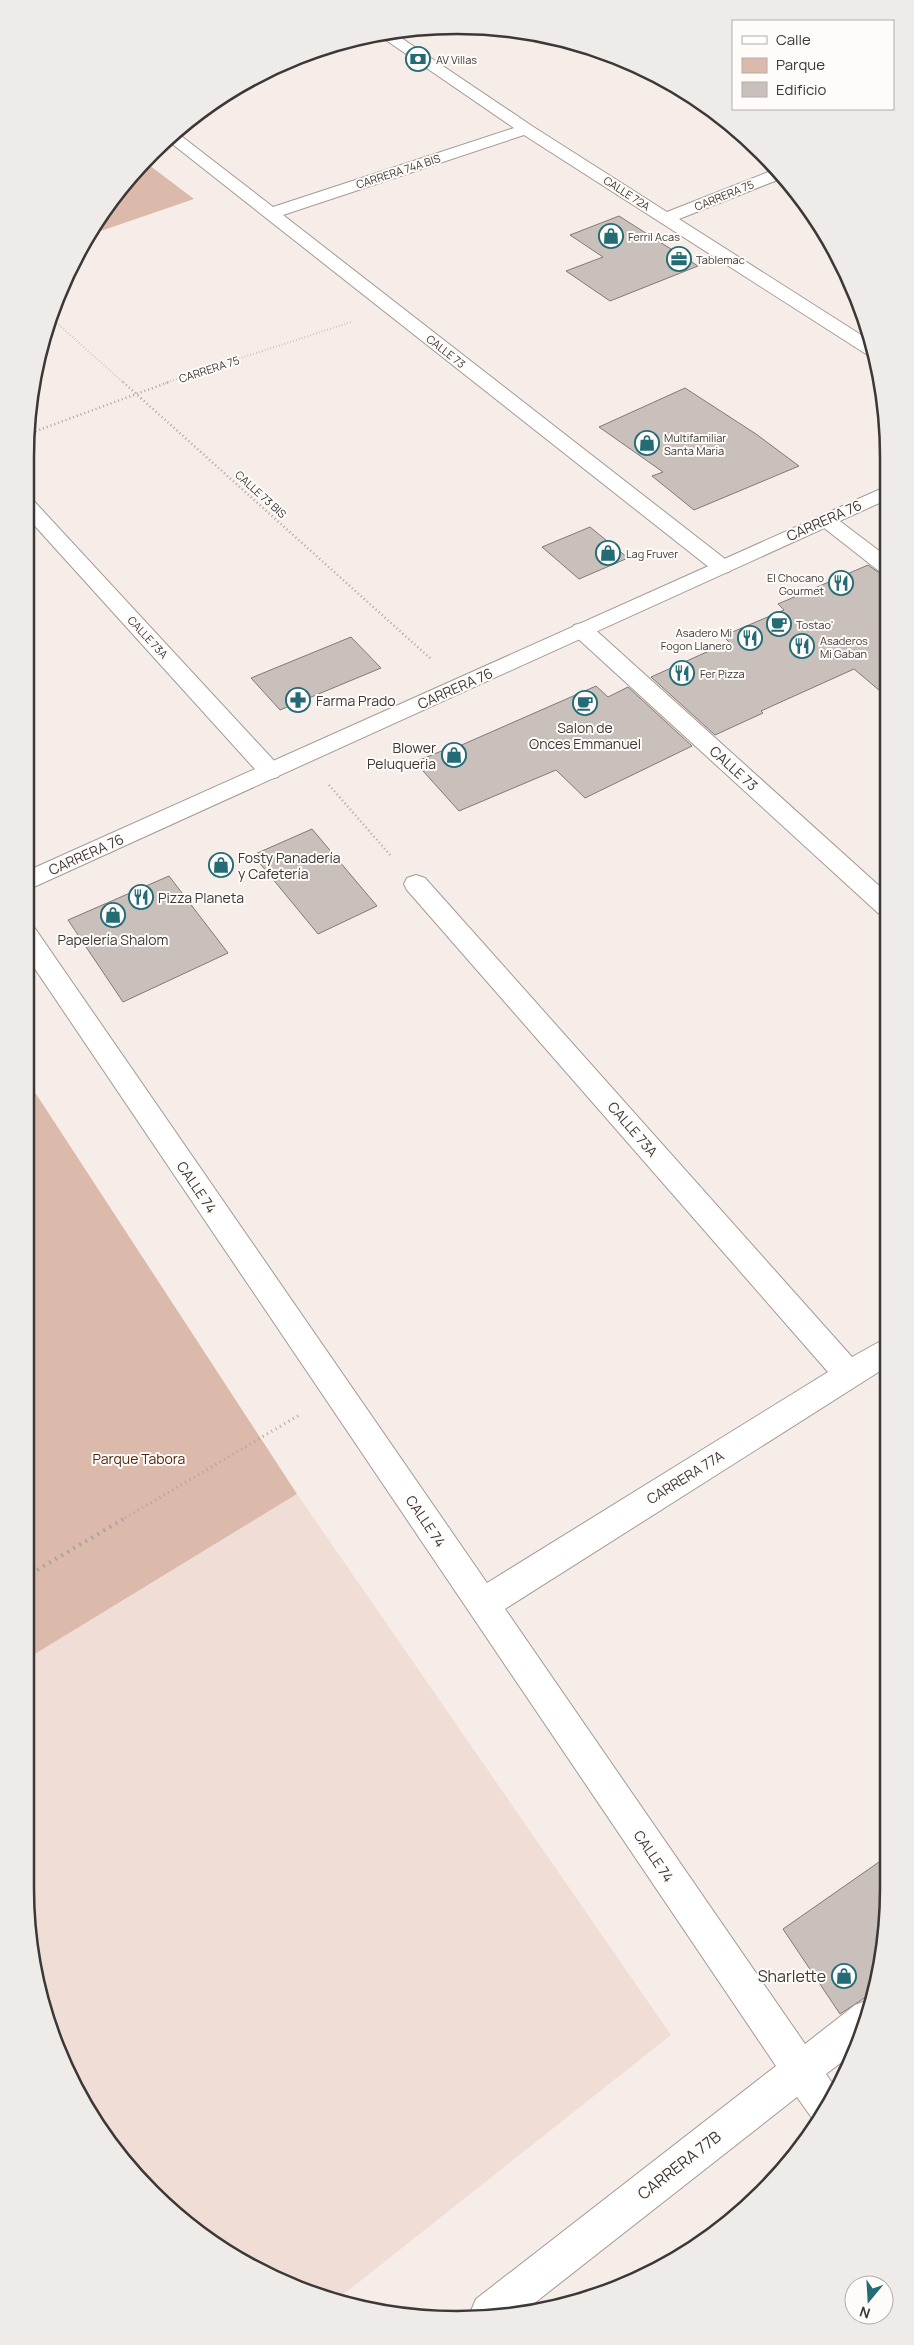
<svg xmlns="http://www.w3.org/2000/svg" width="914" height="2345" viewBox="0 0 914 2345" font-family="Manrope,sans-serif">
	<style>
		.built { fill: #f0ded6 }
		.green { fill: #dcbaab }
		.building { fill: #c9bfbb; stroke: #827975 }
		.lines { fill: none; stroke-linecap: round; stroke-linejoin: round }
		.minor-casing { stroke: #a39a96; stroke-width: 2 }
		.major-casing { stroke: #a39a96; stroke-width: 2 }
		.path-far3 { stroke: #aca4a1; stroke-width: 2; stroke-dasharray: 0.5 2.5; stroke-linecap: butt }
		.path-far2 { stroke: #aca4a1; stroke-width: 2.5; stroke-dasharray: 1 3; stroke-linecap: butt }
		.path-far1 { stroke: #aca4a1; stroke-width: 3; stroke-dasharray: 1 4; stroke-linecap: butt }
		.path { stroke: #aca4a1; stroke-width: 4; stroke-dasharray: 2 5; stroke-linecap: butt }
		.minor { fill: #fff; fill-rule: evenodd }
		.major { fill: #fff; fill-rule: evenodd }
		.labels { text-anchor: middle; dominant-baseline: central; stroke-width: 4; stroke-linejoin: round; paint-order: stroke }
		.far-poi-label { font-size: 11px; fill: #3c3837; stroke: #fffbf9; text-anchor: start }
		.far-street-label { font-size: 11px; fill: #3c3837; stroke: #fffbf9 }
		.street-label { font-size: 14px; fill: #3c3837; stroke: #fffbf9 }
		.poi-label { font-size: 14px; fill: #3c3837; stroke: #fffbf9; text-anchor: start }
		.park-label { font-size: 14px; fill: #56260e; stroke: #fffbf9 }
		.near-poi-label { font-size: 16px; fill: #3c3837; stroke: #fffbf9; text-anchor: end }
		.near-street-label { font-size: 16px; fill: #3c3837; stroke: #fffbf9 }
		.rim { fill: none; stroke: #3c3837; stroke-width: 2.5 }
	</style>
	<rect width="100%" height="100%" fill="#f6ece8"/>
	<path class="built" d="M 297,1494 L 671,2035 L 335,2301 L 318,2297 L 241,2262 L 132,2173 L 83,2104 L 48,2027 L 25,1888 L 25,1660 Z"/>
	<path class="green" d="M 145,162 L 194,199 L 89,235 L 114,194 Z
		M 25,1077 L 297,1494 L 25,1660 Z"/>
	<path class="building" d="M 619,216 L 652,237 L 698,266 L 610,301 L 566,271 L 603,257 L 570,235 Z
		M 685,388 L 756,434 L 799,466 L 694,510 L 652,476 L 663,472 L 599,427 Z
		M 590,527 L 628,558 L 579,579 L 542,547 Z
		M 868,565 L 878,572 L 886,574 L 886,696 L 854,669 L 761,711 L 763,713 L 715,735 L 651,677 L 729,642 L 723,636 L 784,610 L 778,604 Z
		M 351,637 L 381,668 L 280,710 L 251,678 Z
		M 596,686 L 608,697 L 628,687 L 692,746 L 585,798 L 556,770 L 459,811 L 415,762 L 456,745 L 457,747 Z
		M 312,829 L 377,906 L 318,934 L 253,855 Z
		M 169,876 L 228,953 L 123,1002 L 68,920 Z
		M 889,1855 L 889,1888 L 875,1991 L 840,2014 L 783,1929 Z"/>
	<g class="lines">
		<defs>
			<path id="minor" d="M 391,31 L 532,126 L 667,212 L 776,169 L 785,177 L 679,219 L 869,340 L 873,355 L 866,354 L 524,135 L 283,215 L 729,562 L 732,567 L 729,572 L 722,573 L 715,572 L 166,139 L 172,132 L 176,132 L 273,207 L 514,128 L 377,34 Z
				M 25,497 L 32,499 L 278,765 L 282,771 L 278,777 L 270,779 L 262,777 L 25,515 Z
				M 826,514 L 833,516 L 886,556 L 886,572 L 879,571 L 819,524 L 816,520 L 819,516 Z
				M 582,623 L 590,625 L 886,892 L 887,916 L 878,913 L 574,635 L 571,630 L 574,625 Z
				M 416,875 L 425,878 L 852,1357 L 888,1337 L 888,1366 L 505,1609 L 805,2044 L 855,2005 L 868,2000 L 874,2002 L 855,2052 L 826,2074 L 837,2090 L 817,2123 L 814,2121 L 797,2097 L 523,2312 L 470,2313 L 476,2299 L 776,2066 L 25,954 L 25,925 L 34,927 L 487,1583 L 828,1372 L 407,890 L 404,884 L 407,878 Z"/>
			<path id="major" d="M 885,487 L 886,500 L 25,891 L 25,872 Z"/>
		</defs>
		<use href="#minor" class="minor-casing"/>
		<use href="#major" class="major-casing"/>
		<path class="path-far3" d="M 50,317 L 124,383
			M 165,383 L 351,322"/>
		<path class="path-far2" d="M 123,382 L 431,659
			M 28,434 L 169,382
			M 329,785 L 391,856"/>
		<path class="path-far1" d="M 125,1518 L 301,1414"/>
		<path class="path" d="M 25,1577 L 127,1517"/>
		<use href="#minor" class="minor"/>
		<use href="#major" class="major"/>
	</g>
	<defs>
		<symbol id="bank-ring" viewBox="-11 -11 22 22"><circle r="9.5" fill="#fffbf9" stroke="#236c76" stroke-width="1.5"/><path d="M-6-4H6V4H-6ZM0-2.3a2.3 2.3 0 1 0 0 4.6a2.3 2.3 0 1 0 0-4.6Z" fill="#236c76"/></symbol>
		<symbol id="shop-ring" viewBox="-11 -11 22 22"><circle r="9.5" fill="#fffbf9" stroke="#236c76" stroke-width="1.5"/><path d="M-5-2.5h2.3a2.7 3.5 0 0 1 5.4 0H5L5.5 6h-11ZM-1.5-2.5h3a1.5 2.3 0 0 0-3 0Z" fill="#236c76"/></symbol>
		<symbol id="office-ring" viewBox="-11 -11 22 22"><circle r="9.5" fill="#fffbf9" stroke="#236c76" stroke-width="1.5"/><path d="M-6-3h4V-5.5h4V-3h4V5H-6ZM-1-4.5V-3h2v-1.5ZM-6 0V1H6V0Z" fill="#236c76"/></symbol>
		<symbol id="restaurant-ring" viewBox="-11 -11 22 22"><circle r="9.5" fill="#fffbf9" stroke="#236c76" stroke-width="1.5"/><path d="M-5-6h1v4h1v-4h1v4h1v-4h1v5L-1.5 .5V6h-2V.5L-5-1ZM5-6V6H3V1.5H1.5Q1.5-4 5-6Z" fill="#236c76"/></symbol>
		<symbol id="cafe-ring" viewBox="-11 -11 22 22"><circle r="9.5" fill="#fffbf9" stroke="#236c76" stroke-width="1.5"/><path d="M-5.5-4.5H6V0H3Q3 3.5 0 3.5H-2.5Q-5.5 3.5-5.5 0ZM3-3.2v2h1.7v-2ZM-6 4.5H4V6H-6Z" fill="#236c76"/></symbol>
		<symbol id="pharmacy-ring" viewBox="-11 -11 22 22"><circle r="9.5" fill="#fffbf9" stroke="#236c76" stroke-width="1.5"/><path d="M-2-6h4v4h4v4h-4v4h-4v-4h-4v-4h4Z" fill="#236c76"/></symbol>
	</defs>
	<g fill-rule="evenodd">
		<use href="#bank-ring" x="404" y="45" width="28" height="28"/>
		<use href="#shop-ring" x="597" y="222" width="28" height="28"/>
		<use href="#office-ring" x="665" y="245" width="28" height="28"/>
		<use href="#shop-ring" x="633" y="429" width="28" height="28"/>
		<use href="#shop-ring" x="594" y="539" width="28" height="28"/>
		<use href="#restaurant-ring" x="827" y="569" width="28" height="28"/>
		<use href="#cafe-ring" x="765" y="610" width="28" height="28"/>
		<use href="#restaurant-ring" x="736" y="624" width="28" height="28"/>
		<use href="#restaurant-ring" x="788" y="632" width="28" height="28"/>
		<use href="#restaurant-ring" x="668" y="659" width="28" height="28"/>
		<use href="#pharmacy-ring" x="284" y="686" width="28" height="28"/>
		<use href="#cafe-ring" x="571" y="689" width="28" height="28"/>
		<use href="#shop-ring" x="440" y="741" width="28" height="28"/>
		<use href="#shop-ring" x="207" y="851" width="28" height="28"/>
		<use href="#restaurant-ring" x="127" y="883" width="28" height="28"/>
		<use href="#shop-ring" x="99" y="901" width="28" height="28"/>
		<use href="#shop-ring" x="830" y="1962" width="28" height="28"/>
	</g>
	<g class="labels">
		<g class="far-poi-label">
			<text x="436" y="59">AV Villas</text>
			<text x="628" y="236">Ferril Acas</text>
			<text x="696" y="259">Tablemac</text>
			<text x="664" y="437">Multifamiliar<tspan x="664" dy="13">Santa Maria</tspan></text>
			<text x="626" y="553">Lag Fruver</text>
			<text x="824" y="577" text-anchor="end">El Chocano<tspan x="824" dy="13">Gourmet</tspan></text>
			<text x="796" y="624">Tostao’</text>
			<text x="732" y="632" text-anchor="end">Asadero Mi<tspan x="732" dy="13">Fogon Llanero</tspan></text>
			<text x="820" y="640">Asaderos<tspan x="820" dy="13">Mi Gaban</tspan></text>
			<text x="700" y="673">Fer Pizza</text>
		</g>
		<g class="far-street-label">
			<text transform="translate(398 171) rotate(-18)">CARRERA 74A BIS</text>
			<text transform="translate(627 193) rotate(33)">CALLE 72A</text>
			<text transform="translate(724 195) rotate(-22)">CARRERA 75</text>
			<text transform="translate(446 351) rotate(38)">CALLE 73</text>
			<text transform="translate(209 369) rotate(-18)">CARRERA 75</text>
			<text transform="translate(261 494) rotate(42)">CALLE 73 BIS</text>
			<text transform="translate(148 637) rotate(47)">CALLE 73A</text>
		</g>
		<g class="street-label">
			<text transform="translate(824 520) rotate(-24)">CARRERA 76</text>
			<text transform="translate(455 688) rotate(-24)">CARRERA 76</text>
			<text transform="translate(734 768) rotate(42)">CALLE 73</text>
			<text transform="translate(86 854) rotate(-24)">CARRERA 76</text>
			<text transform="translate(633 1129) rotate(49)">CALLE 73A</text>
			<text transform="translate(197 1187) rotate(56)">CALLE 74</text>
			<text transform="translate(685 1477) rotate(-32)">CARRERA 77A</text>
			<text transform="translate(426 1521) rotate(56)">CALLE 74</text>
			<text transform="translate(654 1856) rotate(56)">CALLE 74</text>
		</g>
		<g class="poi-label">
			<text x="316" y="700">Farma Prado</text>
			<text x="585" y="727" text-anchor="middle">Salon de<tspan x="585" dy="16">Onces Emmanuel</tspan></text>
			<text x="436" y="747" text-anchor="end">Blower<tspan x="436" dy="16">Peluqueria</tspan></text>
			<text x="238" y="857">Fosty Panadería<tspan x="238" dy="16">y Cafetería</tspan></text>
			<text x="158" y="897">Pizza Planeta</text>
			<text x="113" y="939" text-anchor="middle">Papelería Shalom</text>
		</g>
		<g class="park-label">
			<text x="139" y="1458">Parque Tabora</text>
		</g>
		<g class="near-poi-label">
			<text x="826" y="1976">Sharlette</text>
		</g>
		<g class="near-street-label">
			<text transform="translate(679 2165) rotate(-38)">CARRERA 77B</text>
		</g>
	</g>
	<path d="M0 0H914V2345H0ZM457 34H457A423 423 0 0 1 880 457V1888A423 423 0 0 1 457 2311H457A423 423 0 0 1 34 1888V457A423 423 0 0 1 457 34Z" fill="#efebe9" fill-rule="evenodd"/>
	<path class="rim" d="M457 34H457A423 423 0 0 1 880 457V1888A423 423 0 0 1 457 2311H457A423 423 0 0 1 34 1888V457A423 423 0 0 1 457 34Z"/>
	<rect x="732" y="20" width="162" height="90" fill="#fffbf9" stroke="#b1adab"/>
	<rect x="742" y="36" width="25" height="8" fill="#ffffff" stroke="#b1adab"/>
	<text x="776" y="45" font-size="15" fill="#3c3837">Calle</text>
	<rect x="742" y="58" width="25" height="15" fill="#dcbaab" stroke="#b1adab"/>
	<text x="776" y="70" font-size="15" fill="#3c3837">Parque</text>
	<rect x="742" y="82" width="25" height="15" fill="#c9bfbb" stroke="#b1adab"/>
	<text x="776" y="95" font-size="15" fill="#3c3837">Edificio</text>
	<g transform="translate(869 2300) rotate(198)"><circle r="24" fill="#fffbf9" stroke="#b1adab"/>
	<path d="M0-4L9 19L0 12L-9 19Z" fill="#236c76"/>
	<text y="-8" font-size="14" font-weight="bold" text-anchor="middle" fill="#3c3837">N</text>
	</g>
</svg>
